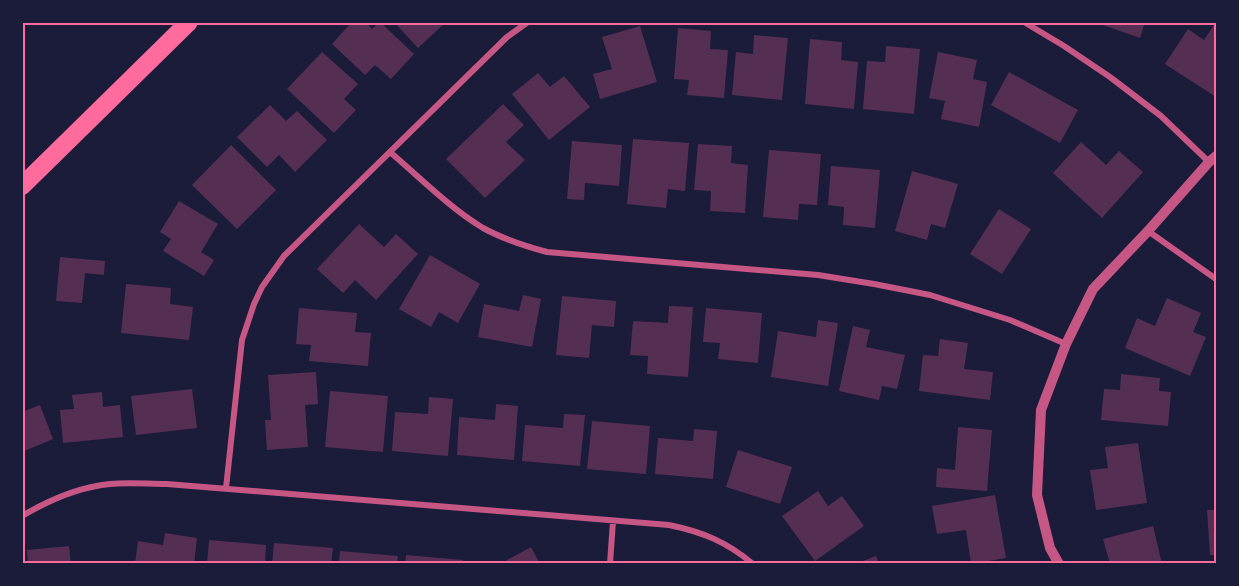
<svg xmlns="http://www.w3.org/2000/svg" width="1239" height="586" viewBox="0 0 1239 586" font-family="Lora,serif">
	<style>
		.building { fill: #542f53 }
		.lines { fill: none; stroke-linecap: round; stroke-linejoin: round }
		.minor { stroke: #c65784; stroke-width: 6 }
		.tertiary { stroke: #c65784; stroke-width: 10 }
		.motorway { stroke: #ff6b9d; stroke-width: 18 }
		.neatline { fill: none; stroke: #ff6b9d; stroke-width: 2 }
	</style>
	<rect width="100%" height="100%" fill="#1b1b3a"/>
	<path class="building" d="M 352,22 L 365,22 L 372,29 L 380,22 L 414,54 L 391,79 L 375,65 L 365,75 L 332,44 Z
		M 394,22 L 446,22 L 418,48 Z
		M 1101,22 L 1145,22 L 1140,38 L 1100,24 Z
		M 1214,25 L 1216,27 L 1216,97 L 1165,64 L 1188,29 L 1204,40 Z
		M 640,26 L 657,82 L 600,99 L 593,74 L 612,69 L 602,37 Z
		M 678,28 L 711,31 L 710,49 L 728,50 L 724,98 L 687,95 L 689,80 L 674,79 Z
		M 754,35 L 788,38 L 782,100 L 732,95 L 736,52 L 753,54 Z
		M 810,39 L 842,42 L 841,60 L 858,62 L 854,109 L 805,104 Z
		M 886,46 L 920,49 L 914,114 L 863,109 L 867,61 L 885,62 Z
		M 322,52 L 358,84 L 344,99 L 356,110 L 334,133 L 287,89 Z
		M 938,52 L 977,60 L 973,79 L 987,82 L 979,127 L 941,119 L 945,101 L 929,98 Z
		M 1009,72 L 1078,110 L 1060,143 L 991,105 Z
		M 538,73 L 550,87 L 564,76 L 590,107 L 549,140 L 512,94 Z
		M 503,104 L 524,125 L 506,142 L 525,160 L 485,198 L 446,159 Z
		M 270,105 L 286,121 L 297,111 L 327,140 L 295,172 L 279,155 L 267,167 L 237,137 Z
		M 633,139 L 689,143 L 685,191 L 668,189 L 666,208 L 627,204 Z
		M 572,141 L 622,145 L 619,186 L 585,183 L 584,200 L 567,199 Z
		M 1081,142 L 1106,165 L 1119,151 L 1143,172 L 1102,218 L 1053,173 Z
		M 698,144 L 732,146 L 731,163 L 748,165 L 745,213 L 710,211 L 711,191 L 694,190 Z
		M 231,145 L 276,190 L 237,229 L 192,185 Z
		M 769,150 L 821,154 L 817,205 L 799,204 L 798,220 L 763,217 Z
		M 831,166 L 880,170 L 875,228 L 843,225 L 844,207 L 828,205 Z
		M 912,171 L 958,184 L 945,228 L 931,224 L 927,240 L 895,231 Z
		M 179,201 L 218,224 L 201,252 L 214,260 L 204,276 L 163,251 L 171,239 L 160,232 Z
		M 999,209 L 1031,229 L 1002,274 L 970,254 Z
		M 359,224 L 384,247 L 396,234 L 418,254 L 376,300 L 355,280 L 343,293 L 317,269 Z
		M 430,255 L 480,284 L 458,323 L 439,312 L 431,327 L 399,309 Z
		M 60,257 L 105,261 L 104,275 L 85,273 L 82,303 L 56,301 Z
		M 126,284 L 171,288 L 170,304 L 193,307 L 189,340 L 121,333 Z
		M 523,295 L 541,299 L 532,347 L 478,337 L 484,304 L 519,311 Z
		M 562,296 L 616,301 L 614,327 L 592,325 L 589,358 L 556,355 Z
		M 1167,298 L 1201,313 L 1193,332 L 1206,337 L 1190,376 L 1125,348 L 1137,318 L 1155,326 Z
		M 669,306 L 693,307 L 688,377 L 647,374 L 648,356 L 630,355 L 633,321 L 668,323 Z
		M 299,308 L 357,313 L 355,332 L 371,333 L 368,366 L 309,361 L 311,345 L 296,344 Z
		M 706,308 L 762,313 L 758,363 L 718,359 L 720,343 L 703,342 Z
		M 818,320 L 838,323 L 828,386 L 771,377 L 778,331 L 816,337 Z
		M 853,326 L 870,330 L 866,347 L 905,355 L 897,389 L 882,386 L 879,400 L 839,391 Z
		M 940,339 L 968,343 L 964,369 L 993,372 L 990,400 L 919,391 L 923,355 L 938,356 Z
		M 316,372 L 318,404 L 305,405 L 308,447 L 267,450 L 265,420 L 271,420 L 268,375 Z
		M 1121,374 L 1160,378 L 1159,391 L 1171,392 L 1168,426 L 1101,420 L 1104,389 L 1120,390 Z
		M 192,389 L 197,428 L 136,435 L 131,396 Z
		M 330,391 L 388,396 L 383,452 L 325,447 Z
		M 102,392 L 103,407 L 120,405 L 123,437 L 63,443 L 60,410 L 74,409 L 72,395 Z
		M 429,397 L 453,399 L 448,456 L 392,451 L 395,412 L 428,414 Z
		M 496,404 L 518,406 L 514,460 L 457,455 L 459,417 L 495,420 Z
		M 40,405 L 53,439 L 22,452 L 22,412 Z
		M 564,414 L 585,415 L 580,466 L 522,461 L 525,425 L 563,428 Z
		M 592,421 L 650,426 L 646,474 L 587,469 Z
		M 958,427 L 992,430 L 987,491 L 936,487 L 937,468 L 955,470 Z
		M 694,429 L 717,431 L 713,479 L 655,474 L 658,438 L 693,441 Z
		M 1138,443 L 1147,503 L 1096,510 L 1090,470 L 1108,468 L 1105,447 Z
		M 738,450 L 792,467 L 780,504 L 726,487 Z
		M 818,491 L 828,506 L 842,496 L 864,526 L 815,561 L 782,516 Z
		M 995,495 L 1006,558 L 971,564 L 966,530 L 937,534 L 932,506 Z
		M 1207,510 L 1216,510 L 1216,555 L 1210,555 Z
		M 1153,526 L 1162,564 L 1110,564 L 1103,539 Z
		M 165,533 L 197,538 L 194,564 L 135,564 L 138,541 L 163,545 Z
		M 209,540 L 266,545 L 265,564 L 207,564 Z
		M 274,543 L 333,548 L 331,564 L 272,564 Z
		M 69,546 L 71,564 L 28,564 L 27,550 Z
		M 531,547 L 540,564 L 500,564 Z
		M 340,551 L 398,556 L 397,564 L 339,564 Z
		M 406,555 L 463,560 L 463,564 L 405,564 Z
		M 876,556 L 879,564 L 858,564 L 858,563 Z"/>
	<g class="lines">
		<path class="minor" d="M 1024,22 L 1064,46 L 1110,77 L 1161,116 L 1209,162
			M 390,152 C 418,176 451,209 483,228 C 503,239 525,246 547,252 L 818,275 L 874,284 L 930,295 L 1010,320 L 1066,344
			M 1148,231 L 1216,279
			M 226,488 L 242,340 L 254,304 L 262,287 L 284,256 L 507,37 L 528,22
			M 22,516 C 49,500 79,487 110,484 C 128,482 148,484 167,484 L 669,525 C 703,532 727,542 753,564
			M 610,564 L 613,521"/>
		<path class="tertiary" d="M 1059,564 L 1050,548 L 1037,495 L 1041,410 L 1066,344 L 1093,289 L 1148,231 L 1209,162 L 1216,156"/>
		<path class="motorway" d="M 22,186 L 189,22"/>
	</g>
	<rect width="1239" height="586" fill="none" stroke="#1b1b3a" stroke-width="48"/>
	<rect x="24" y="24" width="1191" height="538" class="neatline"/>
</svg>
